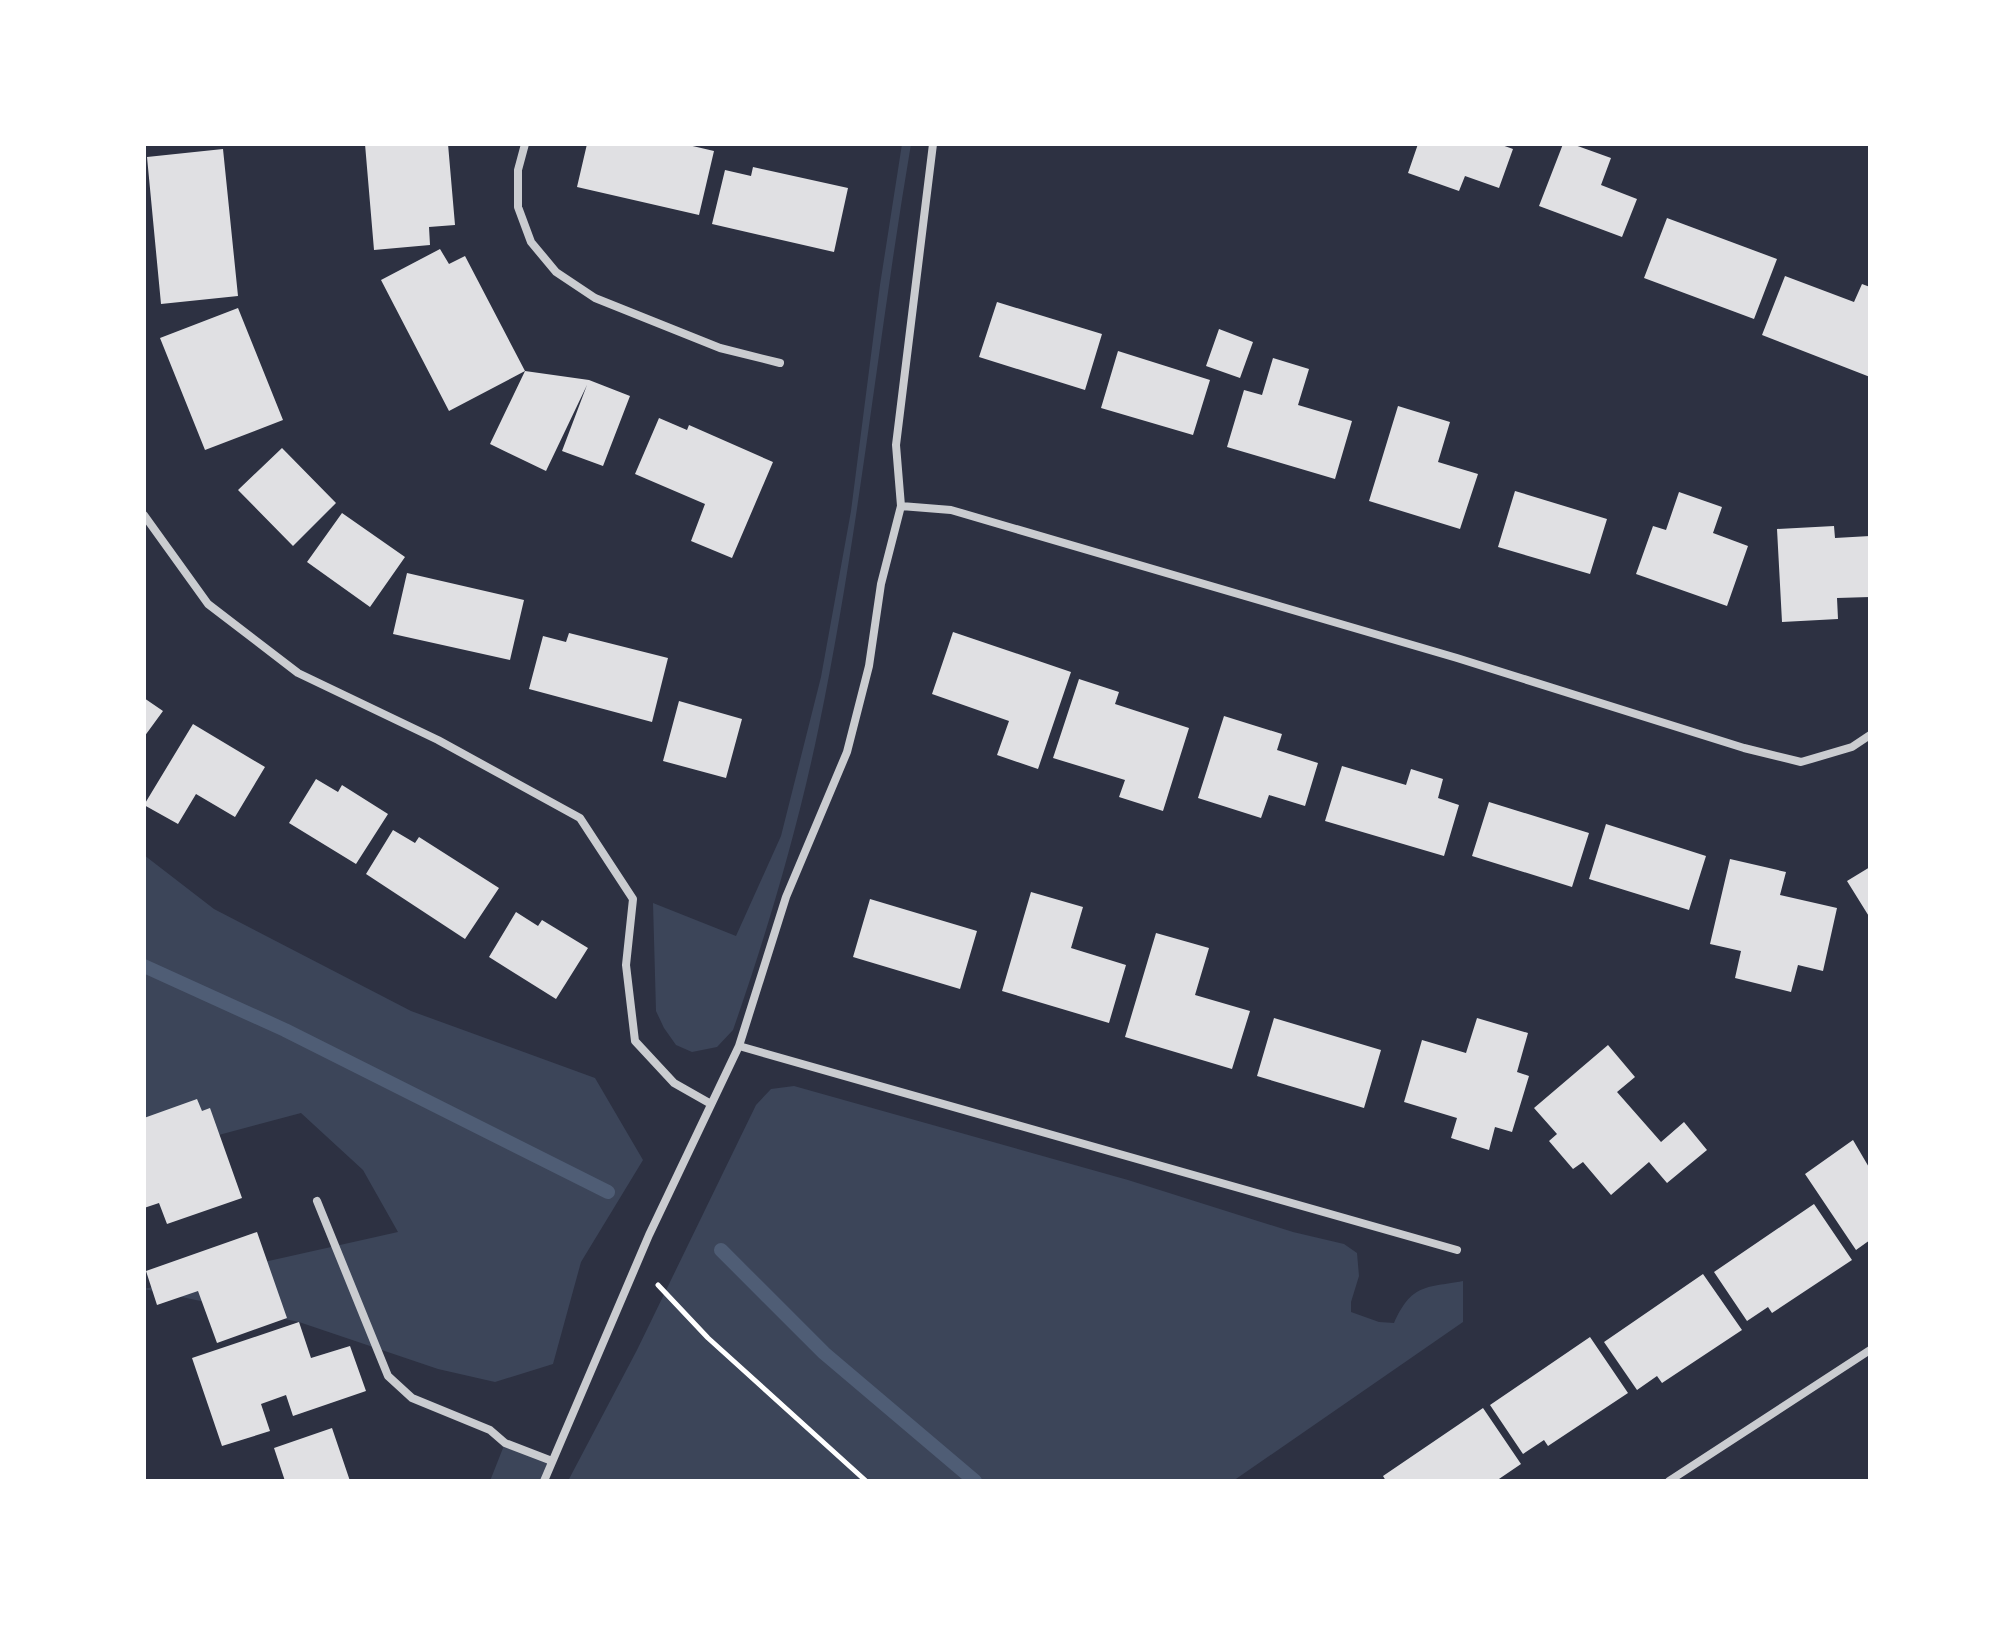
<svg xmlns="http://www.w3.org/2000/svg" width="2014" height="1625" viewBox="0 0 2014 1625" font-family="'Golos Text',sans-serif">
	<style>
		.green { fill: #3c4559 }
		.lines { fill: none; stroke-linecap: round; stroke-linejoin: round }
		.stream { stroke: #4f5d75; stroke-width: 14 }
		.building { fill: #e0e0e3 }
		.path { stroke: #fff; stroke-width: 5 }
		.minor { stroke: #caccd0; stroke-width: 8 }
	</style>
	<rect width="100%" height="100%" fill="#2d3142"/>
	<path class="green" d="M 902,144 L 911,144 C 878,338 859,534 819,726 C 798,828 767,933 733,1030 L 717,1047 L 692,1052 L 676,1045 L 664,1028 L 656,1011 L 653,903 L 736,936 L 781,836 L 821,677 L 851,511 L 880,285 Z
		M 144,855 L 214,909 L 411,1011 L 595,1078 L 643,1160 L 581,1262 L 553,1364 L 495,1382 L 438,1369 L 299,1322 L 144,1289 L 398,1232 L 363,1170 L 301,1113 L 144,1155 Z
		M 794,1086 L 1128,1180 L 1293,1232 L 1344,1244 L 1357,1253 L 1359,1276 L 1351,1302 L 1351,1312 L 1379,1322 L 1394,1323 C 1412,1284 1424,1288 1463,1281 L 1463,1322 L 1233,1481 L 568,1481 L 637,1350 L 756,1105 L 771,1089 Z
		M 505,1443 L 552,1461 L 544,1481 L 490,1481 Z"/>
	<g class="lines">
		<path class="stream" d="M 144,966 L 285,1030 L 608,1192
			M 721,1250 L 824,1353 L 975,1481"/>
	</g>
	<path class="building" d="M 365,144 L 448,144 L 455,225 L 429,227 L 430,245 L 374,250 Z
		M 587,144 L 684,144 L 714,151 L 699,215 L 577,187 Z
		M 1418,144 L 1499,144 L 1513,149 L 1499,188 L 1465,176 L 1459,191 L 1408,173 Z
		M 1563,144 L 1572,144 L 1611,158 L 1601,185 L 1637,199 L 1622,237 L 1539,206 Z
		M 223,149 L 238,296 L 161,304 L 147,157 Z
		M 753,167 L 848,188 L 834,252 L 712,224 L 725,170 L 751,176 Z
		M 1667,218 L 1777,259 L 1754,319 L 1644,278 Z
		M 440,249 L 449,264 L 465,256 L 525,371 L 449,411 L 381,280 Z
		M 1785,276 L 1854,302 L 1862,284 L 1870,287 L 1870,377 L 1762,335 Z
		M 997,302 L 1102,334 L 1085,390 L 979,357 Z
		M 238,308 L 283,420 L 205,450 L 160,338 Z
		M 1219,329 L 1253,342 L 1240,378 L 1206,366 Z
		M 1118,351 L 1210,380 L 1193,435 L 1101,408 Z
		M 1273,358 L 1309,369 L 1298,405 L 1352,421 L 1335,479 L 1227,447 L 1244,390 L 1262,395 Z
		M 525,371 L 589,380 L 630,396 L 603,466 L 562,451 L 587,385 L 546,471 L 490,444 Z
		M 1398,406 L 1450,422 L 1438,462 L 1478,474 L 1460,529 L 1369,501 Z
		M 659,418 L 687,430 L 689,425 L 773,462 L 732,558 L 691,541 L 705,504 L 635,474 Z
		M 282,448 L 336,503 L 293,546 L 238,490 Z
		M 1515,491 L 1607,519 L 1590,574 L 1498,547 Z
		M 1679,492 L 1722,507 L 1713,533 L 1748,546 L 1727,606 L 1636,574 L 1653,526 L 1666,530 Z
		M 342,513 L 405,557 L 370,607 L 307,562 Z
		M 1834,526 L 1835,538 L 1870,536 L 1870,597 L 1837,598 L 1838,619 L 1782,622 L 1777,529 Z
		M 407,573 L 524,600 L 510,660 L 393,634 Z
		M 953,632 L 1071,672 L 1038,769 L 997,755 L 1009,721 L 932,694 Z
		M 569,633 L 668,658 L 652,722 L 529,689 L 543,636 L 566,642 Z
		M 1079,679 L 1119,692 L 1115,704 L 1189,728 L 1163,811 L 1119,797 L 1125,780 L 1053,758 Z
		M 144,698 L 163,711 L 144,737 Z
		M 679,701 L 742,719 L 726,778 L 663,761 Z
		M 1224,716 L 1282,734 L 1277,750 L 1318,763 L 1305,806 L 1269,795 L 1261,818 L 1198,798 Z
		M 193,724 L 265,767 L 235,817 L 196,794 L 178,824 L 144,805 Z
		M 1342,766 L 1406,785 L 1411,769 L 1443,779 L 1438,798 L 1459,805 L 1444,856 L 1325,821 Z
		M 316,779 L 338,792 L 342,785 L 388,814 L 356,864 L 289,823 Z
		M 1489,802 L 1589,833 L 1572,887 L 1472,856 Z
		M 1606,824 L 1706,856 L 1689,910 L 1589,879 Z
		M 393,830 L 415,843 L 419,837 L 499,888 L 465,939 L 366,874 Z
		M 1730,859 L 1786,872 L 1780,895 L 1837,908 L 1823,971 L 1798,965 L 1791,992 L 1735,978 L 1741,951 L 1710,944 Z
		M 1870,867 L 1870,918 L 1847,881 Z
		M 1031,892 L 1083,907 L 1071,948 L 1126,965 L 1109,1023 L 1002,991 Z
		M 870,899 L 977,931 L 960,989 L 853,957 Z
		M 516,912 L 538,926 L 542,920 L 588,948 L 556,999 L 489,957 Z
		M 1156,933 L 1209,948 L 1195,995 L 1250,1011 L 1232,1069 L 1125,1037 Z
		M 1274,1018 L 1381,1050 L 1364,1108 L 1257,1076 Z
		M 1477,1018 L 1528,1033 L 1517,1072 L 1529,1076 L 1512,1132 L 1495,1127 L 1489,1150 L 1451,1138 L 1457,1118 L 1404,1102 L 1422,1040 L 1466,1053 Z
		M 1608,1045 L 1635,1077 L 1617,1092 L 1661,1142 L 1684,1122 L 1707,1150 L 1667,1183 L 1649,1162 L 1611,1195 L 1583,1162 L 1573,1169 L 1549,1141 L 1557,1134 L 1534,1108 Z
		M 197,1099 L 202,1111 L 210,1108 L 242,1198 L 167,1224 L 159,1203 L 144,1208 L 144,1118 Z
		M 1853,1140 L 1870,1169 L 1870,1240 L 1856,1250 L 1805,1174 Z
		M 1814,1204 L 1852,1260 L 1772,1313 L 1768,1307 L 1747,1321 L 1714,1272 Z
		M 257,1232 L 287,1318 L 217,1343 L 198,1291 L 157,1305 L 146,1271 Z
		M 1703,1274 L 1742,1330 L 1662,1383 L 1657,1376 L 1637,1390 L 1604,1342 Z
		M 299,1322 L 311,1358 L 350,1346 L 366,1391 L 293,1416 L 286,1395 L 261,1404 L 270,1431 L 222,1446 L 192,1358 Z
		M 1590,1337 L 1628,1393 L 1548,1446 L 1544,1440 L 1523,1454 L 1490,1405 Z
		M 1483,1408 L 1521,1464 L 1496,1481 L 1386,1481 L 1383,1476 Z
		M 332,1428 L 350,1481 L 285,1481 L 274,1448 Z"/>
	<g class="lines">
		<path class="path" d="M 658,1285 L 708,1338 L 866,1481"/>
		<path class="minor" d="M 525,144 L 518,170 L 518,207 L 531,242 L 556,272 L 595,298 L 720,348 L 780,363
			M 933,144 L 896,445 L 901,506 L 951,510 L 1457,658 L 1744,748 L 1801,762 L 1852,747 L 1870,735
			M 144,515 L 208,604 L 298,673 L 438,740 L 580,818 L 633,899 L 626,965 L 635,1041 L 674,1083 L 711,1104
			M 739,1046 L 1457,1250
			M 317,1201 L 388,1376 L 412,1398 L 490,1430 L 505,1443 L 552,1461
			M 544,1481 L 649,1235 L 739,1046 L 786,897 L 847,752 L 869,666 L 881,584 L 901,506
			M 1669,1481 L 1870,1350"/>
	</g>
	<rect width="2014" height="1625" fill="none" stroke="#ffffff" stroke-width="292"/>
</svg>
